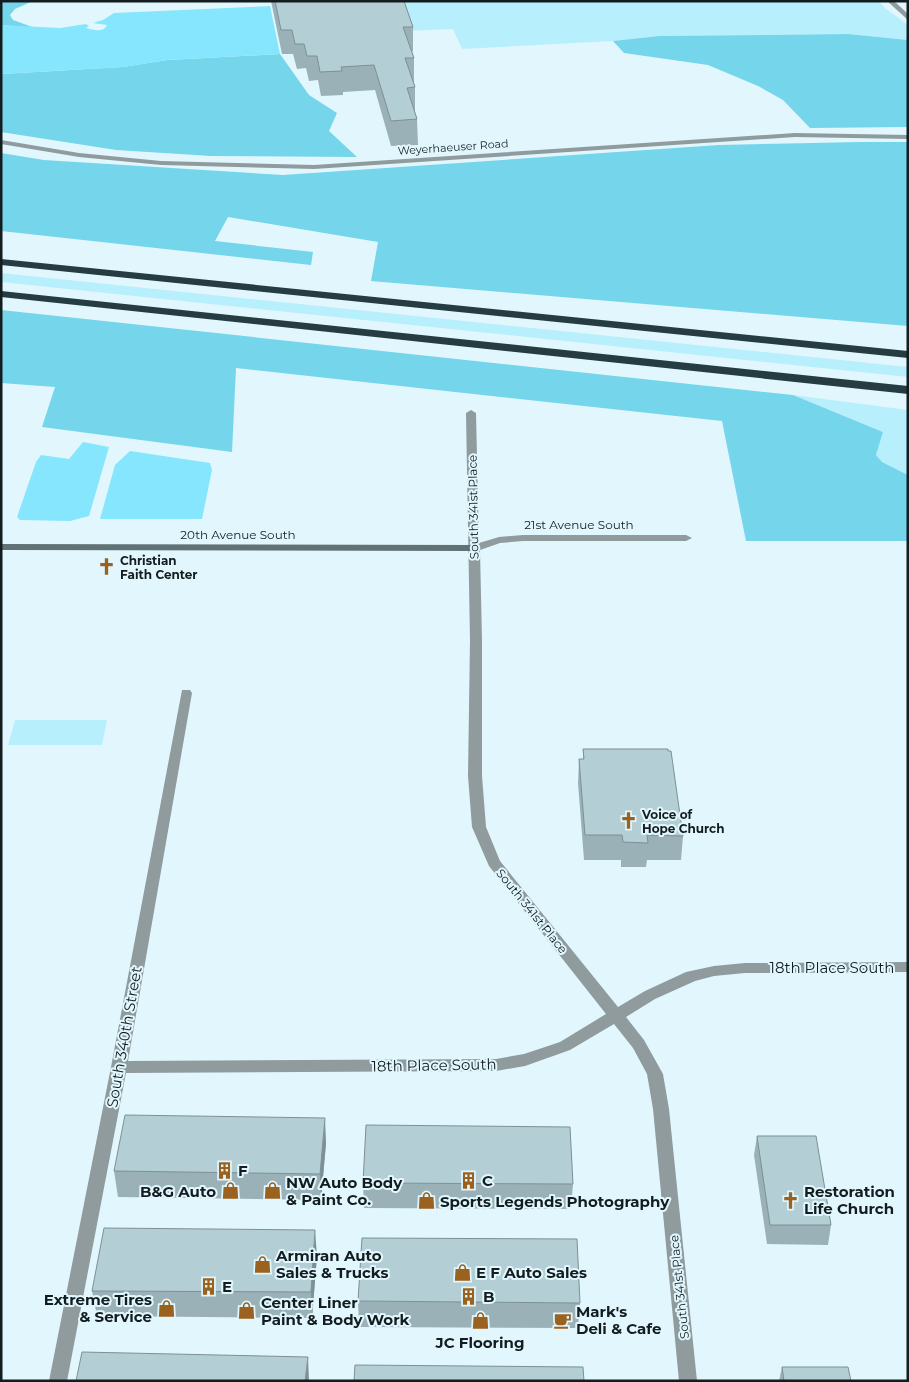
<svg xmlns="http://www.w3.org/2000/svg" width="909" height="1382" viewBox="0 0 909 1382" font-family="Montserrat,sans-serif">
	<style>
		.green { fill: #b8effd }
		.forest { fill: #75d5eb }
		.water { fill: #86e6fd }
		.lines { fill: none; stroke-linecap: round; stroke-linejoin: round }
		.street { fill: #909b9e; fill-rule: evenodd }
		.secondary { fill: #617276; fill-rule: evenodd }
		.highway { fill: #243c42; fill-rule: evenodd }
		.wall { fill: #9ab1b7 }
		.shaded-wall { fill: #7d9095 }
		.building { fill: #b3ced5; stroke: #7d9095 }
		.labels { text-anchor: middle; dominant-baseline: central; stroke-width: 4; stroke-linejoin: round; paint-order: stroke }
		.far-street-label { font-size: 11px; fill: #131d1f; stroke: #e1f7fd }
		.street-label { font-size: 12px; fill: #131d1f; stroke: #e1f7fd }
		.poi-label { font-size: 12px; font-weight: bold; fill: #131d1f; stroke: #e1f7fd; text-anchor: start }
		.near-street-label { font-size: 15px; fill: #131d1f; stroke: #e1f7fd }
		.near-poi-label { font-size: 15px; font-weight: bold; fill: #131d1f; stroke: #e1f7fd; text-anchor: start }
	</style>
	<rect width="100%" height="100%" fill="#e1f7fd"/>
	<path class="green" d="M 396,1 L 879,1 L 885,8 L 908,25 L 908,40 L 848,34 L 659,36 L 613,41 L 462,49 L 453,29 L 406,31 Z
		M 1,273 L 908,367 L 908,377 L 1,282 Z
		M 793,395 L 908,410 L 908,475 L 882,462 L 876,455 L 883,432 Z
		M 15,720 L 107,720 L 102,745 L 8,745 Z"/>
	<path class="forest" d="M 1,1 L 33,1 L 15,9 L 10,15 L 13,20 L 35,28 L 1,25 Z
		M 848,34 L 908,40 L 908,127 L 810,128 L 783,100 L 758,86 L 708,65 L 624,53 L 613,41 L 659,36 Z
		M 280,54 L 309,95 L 337,113 L 329,131 L 357,157 L 211,156 L 116,150 L 1,132 L 1,74 L 123,67 L 167,60 Z
		M 860,142 L 908,142 L 908,326 L 371,281 L 378,242 L 228,217 L 215,241 L 313,252 L 311,265 L 1,231 L 1,153 L 44,160 L 283,175 L 719,145 Z
		M 1,310 L 793,395 L 883,432 L 876,455 L 882,462 L 908,475 L 908,541 L 746,541 L 722,421 L 236,368 L 232,452 L 42,427 L 55,387 L 1,383 Z"/>
	<path class="water" d="M 270,6 L 280,54 L 167,60 L 123,67 L 1,74 L 1,25 L 60,28 L 86,24 L 89,26 L 86,28 C 94,30 103,33 107,25 L 93,23 L 103,20 L 114,13 Z
		M 83,442 L 109,447 L 89,516 L 70,521 L 20,520 L 17,517 L 36,462 L 41,455 L 69,459 Z
		M 130,451 L 210,463 L 212,470 L 202,519 L 100,519 L 115,465 Z"/>
	<g class="lines">
		<path class="street" d="M 887,1 L 894,1 L 908,14 L 908,20 Z
			M 795,133 L 908,135 L 908,139 L 795,137 L 314,169 L 161,165 L 79,157 L 1,144 L 1,140 L 79,153 L 161,161 L 314,165 Z
			M 471,410 L 476,413 L 479,543 L 499,537 L 523,535 L 686,535 L 692,538 L 686,541 L 523,541 L 500,543 L 480,550 L 482,640 L 482,776 L 486,827 L 500,861 L 618,1007 L 645,991 L 686,972 L 714,966 L 745,963 L 908,962 L 908,972 L 745,973 L 714,976 L 695,981 L 655,999 L 626,1017 L 644,1040 L 663,1074 L 669,1109 L 697,1381 L 679,1381 L 653,1109 L 647,1074 L 633,1048 L 614,1024 L 570,1050 L 525,1066 L 496,1071 L 126,1073 L 67,1381 L 49,1381 L 111,1067 L 182,690 L 190,690 L 192,693 L 128,1061 L 496,1059 L 524,1054 L 560,1042 L 606,1014 L 489,866 L 472,827 L 468,776 L 470,640 L 466,413 Z"/>
		<path class="secondary" d="M 1,544 L 474,545 L 480,548 L 474,551 L 1,550 Z"/>
		<path class="highway" d="M 1,259 L 908,351 L 908,358 L 1,265 Z
			M 1,291 L 908,386 L 908,394 L 1,297 Z"/>
	</g>
	<path class="wall" d="M 271,1 L 404,1 L 413,27 L 413,51 L 412,51 L 414,58 L 414,82 L 413,82 L 415,87 L 415,112 L 417,119 L 418,145 L 391,146 L 375,90 L 343,92 L 343,95 L 321,96 L 318,80 L 309,81 L 306,68 L 297,69 L 293,54 L 282,54 Z
		M 583,749 L 683,836 L 681,860 L 647,860 L 646,867 L 621,867 L 621,860 L 584,860 L 578,783 L 579,759 L 583,759 Z
		M 757,1136 L 831,1225 L 828,1245 L 767,1244 L 754,1155 Z
		M 326,1143 L 321,1200 L 118,1197 L 114,1171 Z
		M 363,1183 L 573,1184 L 571,1209 L 364,1208 Z
		M 317,1256 L 312,1318 L 97,1316 L 92,1291 Z
		M 358,1301 L 580,1303 L 578,1328 L 359,1327 Z
		M 782,1367 L 851,1381 L 779,1381 Z"/>
	<path class="shaded-wall" d="M 325,1118 L 326,1143 L 321,1200 L 320,1174 Z
		M 315,1230 L 317,1256 L 312,1318 L 311,1292 Z
		M 308,1357 L 309,1381 L 305,1381 Z"/>
	<path class="building" d="M 275,1 L 404,1 L 413,27 L 403,27 L 414,58 L 405,58 L 415,87 L 407,88 L 417,119 L 391,121 L 374,65 L 341,67 L 342,71 L 320,72 L 317,56 L 307,56 L 304,44 L 295,44 L 292,30 L 281,30 Z
		M 583,749 L 668,749 L 668,751 L 671,751 L 683,836 L 647,835 L 648,843 L 623,842 L 622,835 L 585,835 L 579,759 L 584,759 Z
		M 125,1115 L 325,1118 L 320,1174 L 114,1171 Z
		M 366,1125 L 570,1127 L 573,1184 L 363,1183 Z
		M 757,1136 L 816,1136 L 831,1225 L 770,1225 Z
		M 104,1228 L 315,1230 L 311,1292 L 92,1291 Z
		M 362,1238 L 577,1239 L 580,1303 L 358,1301 Z
		M 82,1352 L 308,1357 L 305,1381 L 76,1381 Z
		M 355,1365 L 583,1367 L 584,1381 L 354,1381 Z
		M 782,1367 L 848,1367 L 851,1381 L 784,1381 Z"/>
	<defs>
		<symbol id="church-bare" viewBox="-9 -9 18 18"><path d="M-1.2-6h2.4v3.5h3.3v2.4h-3.3V6h-2.4V-.1h-3.3v-2.4h3.3Z" fill="#9a611f" stroke="#e1f7fd" stroke-width="2.5" paint-order="stroke"/></symbol>
		<symbol id="building-bare" viewBox="-9 -9 18 18"><path d="M-4-6H4V6H1V3H-1V6H-4ZM-2.5-4.3h1.7v1.8h-1.7ZM.8-4.3h1.7v1.8H.8ZM-2.5-1h1.7V.8h-1.7ZM.8-1h1.7V.8H.8Z" fill="#9a611f" stroke="#e1f7fd" stroke-width="2.5" paint-order="stroke"/></symbol>
		<symbol id="shop-bare" viewBox="-9 -9 18 18"><path d="M-5-2.5h2.3a2.7 3.5 0 0 1 5.4 0H5L5.5 6h-11ZM-1.5-2.5h3a1.5 2.3 0 0 0-3 0Z" fill="#9a611f" stroke="#e1f7fd" stroke-width="2.5" paint-order="stroke"/></symbol>
		<symbol id="cafe-bare" viewBox="-9 -9 18 18"><path d="M-5.5-4.5H6V0H3Q3 3.5 0 3.5H-2.5Q-5.5 3.5-5.5 0ZM3-3.2v2h1.7v-2ZM-6 4.5H4V6H-6Z" fill="#9a611f" stroke="#e1f7fd" stroke-width="2.5" paint-order="stroke"/></symbol>
	</defs>
	<g fill-rule="evenodd">
		<use href="#church-bare" x="94" y="554" width="25" height="25"/>
		<use href="#church-bare" x="616" y="808" width="25" height="25"/>
		<use href="#building-bare" x="212" y="1158" width="25" height="25"/>
		<use href="#building-bare" x="456" y="1168" width="25" height="25"/>
		<use href="#shop-bare" x="218" y="1178" width="25" height="25"/>
		<use href="#shop-bare" x="260" y="1178" width="25" height="25"/>
		<use href="#church-bare" x="778" y="1188" width="25" height="25"/>
		<use href="#shop-bare" x="414" y="1188" width="25" height="25"/>
		<use href="#shop-bare" x="250" y="1252" width="25" height="25"/>
		<use href="#shop-bare" x="450" y="1260" width="25" height="25"/>
		<use href="#building-bare" x="196" y="1274" width="25" height="25"/>
		<use href="#building-bare" x="456" y="1284" width="25" height="25"/>
		<use href="#shop-bare" x="154" y="1296" width="25" height="25"/>
		<use href="#shop-bare" x="234" y="1298" width="25" height="25"/>
		<use href="#cafe-bare" x="550" y="1308" width="25" height="25"/>
		<use href="#shop-bare" x="468" y="1308" width="25" height="25"/>
	</g>
	<g class="labels">
		<g class="far-street-label">
			<text transform="translate(453 147) rotate(-4)">Weyerhaeuser Road</text>
		</g>
		<g class="street-label">
			<text transform="translate(473 507) rotate(-91)">South 341st Place</text>
			<text x="579" y="524">21st Avenue South</text>
			<text x="238" y="534">20th Avenue South</text>
			<text transform="translate(532 911) rotate(51)">South 341st Place</text>
			<text transform="translate(679 1287) rotate(-96)">South 341st Place</text>
		</g>
		<g class="poi-label">
			<text x="120" y="560">Christian<tspan x="120" dy="14">Faith Center</tspan></text>
			<text x="642" y="814">Voice of<tspan x="642" dy="14">Hope Church</tspan></text>
		</g>
		<g class="near-street-label">
			<text x="832" y="967">18th Place South</text>
			<text transform="translate(124 1037) rotate(-80)">South 340th Street</text>
			<text transform="translate(434 1065) rotate(-1)">18th Place South</text>
		</g>
		<g class="near-poi-label">
			<text x="238" y="1170">F</text>
			<text x="482" y="1180">C</text>
			<text x="286" y="1182">NW Auto Body<tspan x="286" dy="17">&amp; Paint Co.</tspan></text>
			<text x="216" y="1191" text-anchor="end">B&amp;G Auto</text>
			<text x="804" y="1191">Restoration<tspan x="804" dy="17">Life Church</tspan></text>
			<text x="440" y="1201">Sports Legends Photography</text>
			<text x="276" y="1255">Armiran Auto<tspan x="276" dy="17">Sales &amp; Trucks</tspan></text>
			<text x="476" y="1272">E F Auto Sales</text>
			<text x="222" y="1286">E</text>
			<text x="483" y="1296">B</text>
			<text x="152" y="1299" text-anchor="end">Extreme Tires<tspan x="152" dy="17">&amp; Service</tspan></text>
			<text x="261" y="1302">Center Liner<tspan x="261" dy="17">Paint &amp; Body Work</tspan></text>
			<text x="576" y="1311">Mark's<tspan x="576" dy="17">Deli &amp; Cafe</tspan></text>
			<text x="480" y="1342" text-anchor="middle">JC Flooring</text>
		</g>
	</g>
	<rect width="909" height="1382" fill="none" stroke="#131d1f" stroke-width="5"/>
</svg>
